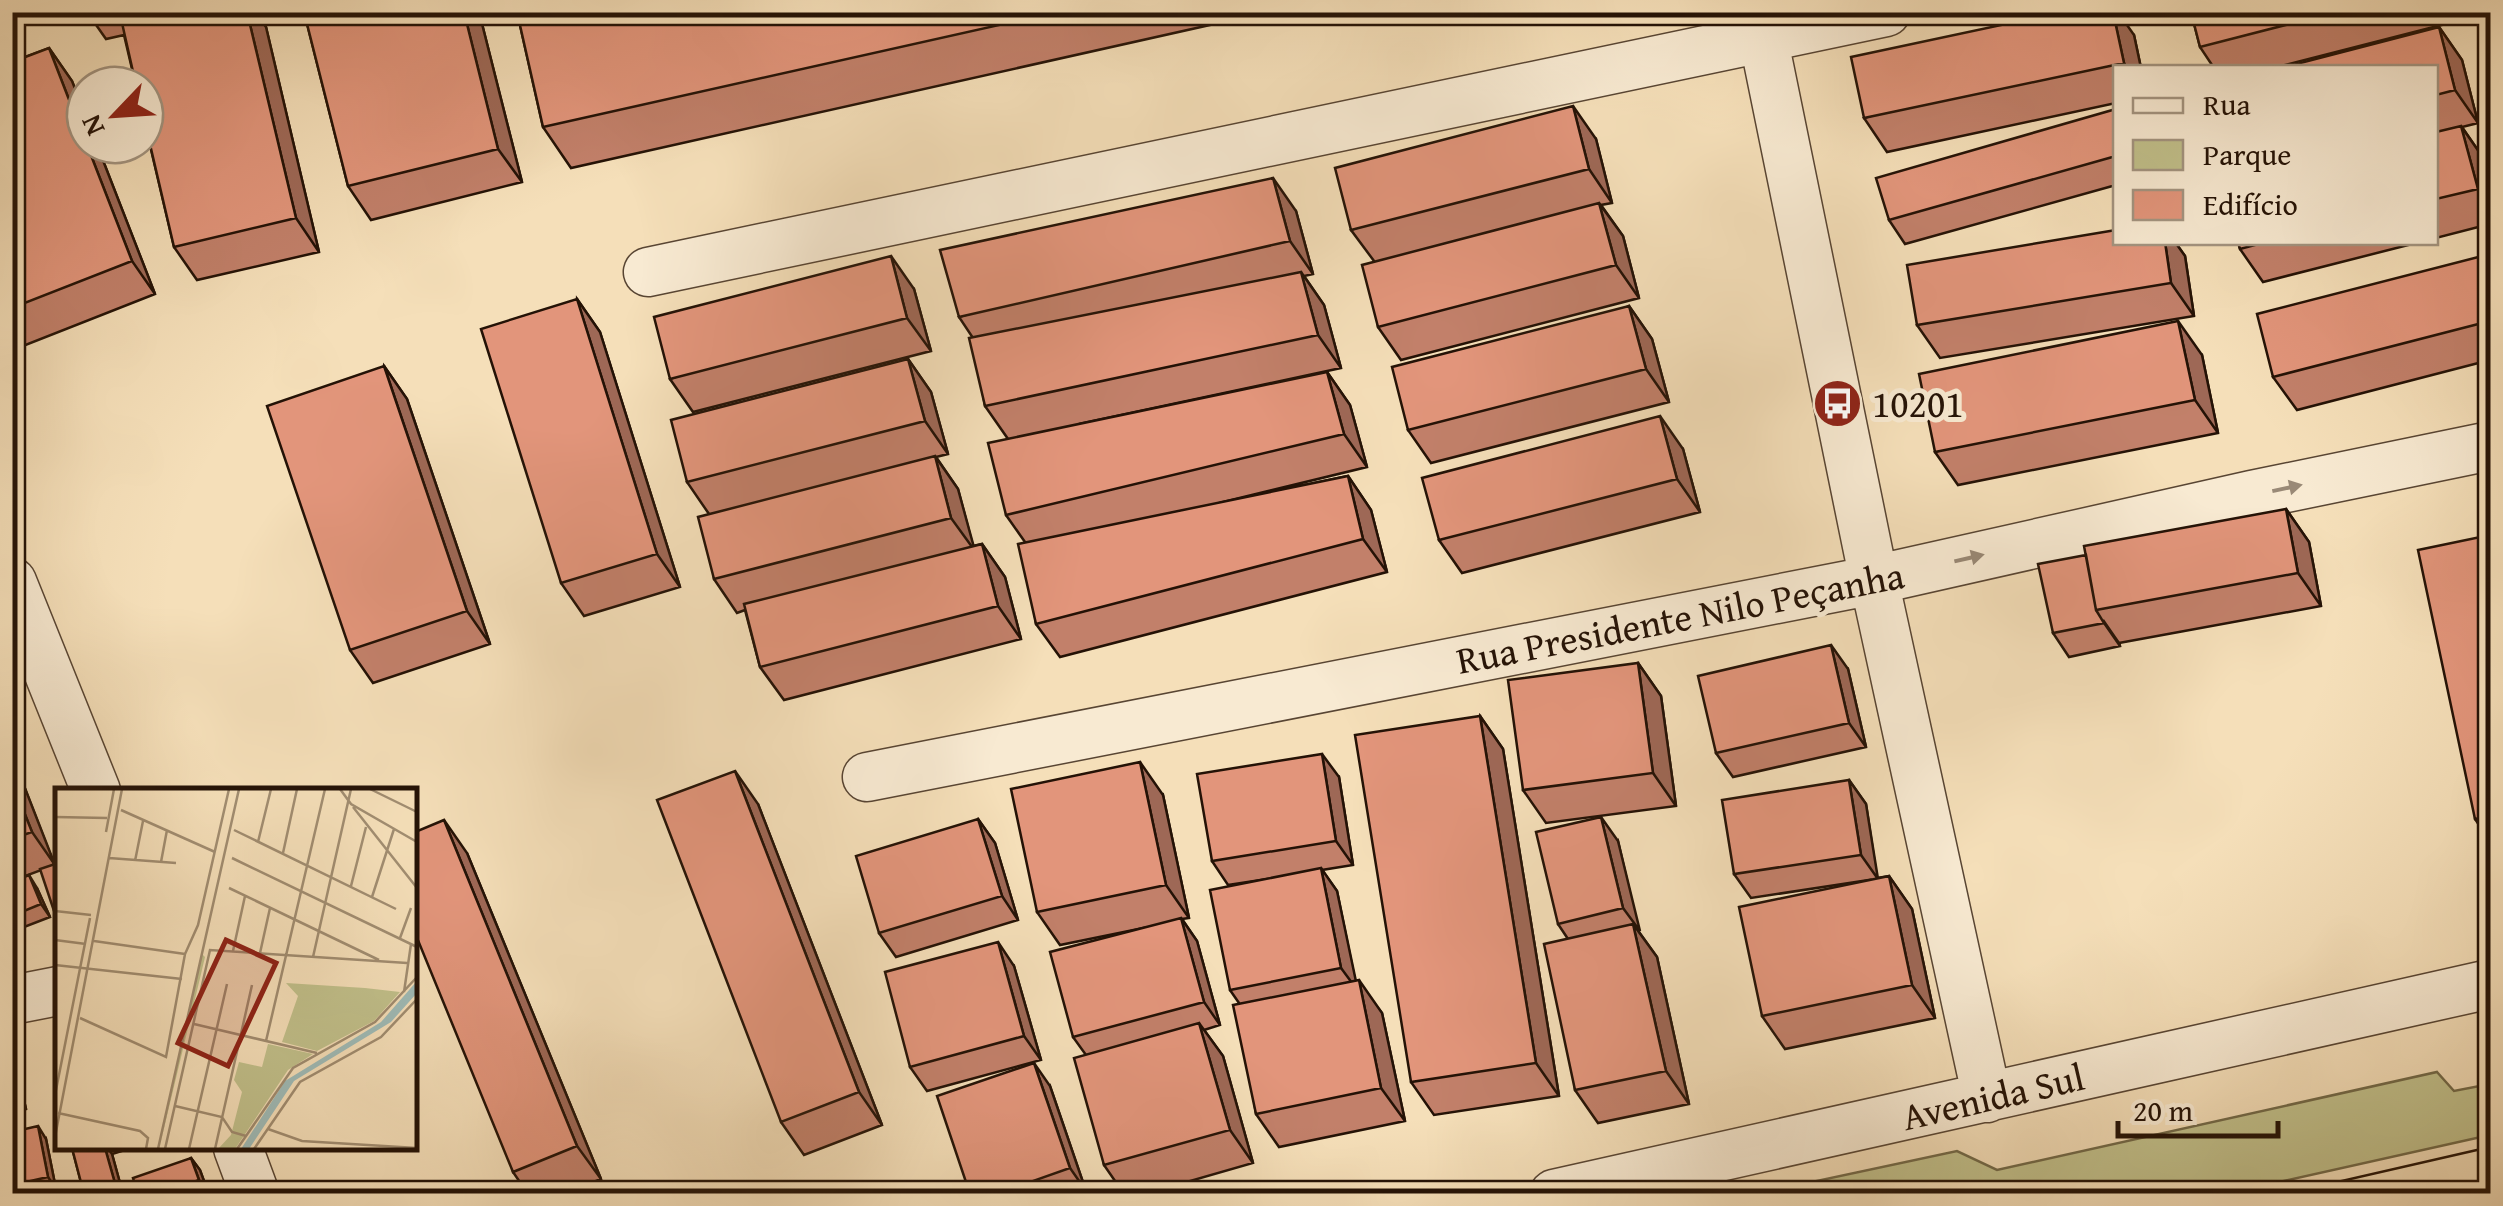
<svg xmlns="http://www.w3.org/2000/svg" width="2503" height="1206" viewBox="0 0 2503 1206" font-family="'Gentium Book Plus',serif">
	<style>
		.green { fill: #c1c08b; stroke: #726948; stroke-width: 2.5 }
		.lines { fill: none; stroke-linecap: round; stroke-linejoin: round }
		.street-casing { stroke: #584533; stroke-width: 51 }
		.street { stroke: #f8ead2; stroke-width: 48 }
		.tram { stroke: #241206; stroke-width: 2.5 }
		.wall { fill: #c2806a; stroke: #241206; stroke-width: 2.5 }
		.shaded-wall { fill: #9e6856; stroke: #241206; stroke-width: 2.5 }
		.building { fill: #e2957b; stroke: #241206; stroke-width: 2.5 }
		.oneway { fill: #998976 }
		.labels { text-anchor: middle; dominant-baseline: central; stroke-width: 10; stroke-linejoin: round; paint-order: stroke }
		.poi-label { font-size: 38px; fill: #241206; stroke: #f8ead2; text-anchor: start }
		.street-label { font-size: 38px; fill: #241206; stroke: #f8ead2 }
		.inset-road { fill: none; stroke: #a18d71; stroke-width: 2.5 }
		.view { fill: #8f2418; fill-opacity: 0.15; stroke: #8f2418; stroke-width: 5 }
		.inset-edge { fill: none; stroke: #241206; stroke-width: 5 }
	</style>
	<rect width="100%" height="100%" fill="#f5dfb9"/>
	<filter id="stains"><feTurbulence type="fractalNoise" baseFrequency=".002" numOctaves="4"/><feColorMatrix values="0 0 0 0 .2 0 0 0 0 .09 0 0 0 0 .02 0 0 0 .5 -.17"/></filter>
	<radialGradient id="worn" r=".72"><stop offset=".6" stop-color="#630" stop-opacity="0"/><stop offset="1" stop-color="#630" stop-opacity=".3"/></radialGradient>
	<path class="green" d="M 2437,1072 L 2454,1091 L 2490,1084 L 2490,1135 L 2230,1193 L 1760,1193 L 1957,1151 L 1997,1170 Z"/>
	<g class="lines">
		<defs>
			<path id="street" d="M 1758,12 L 1874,580 L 1987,1098
				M 648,272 L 1886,12
				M 12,582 L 96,791
				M 867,777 L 1874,580 L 2252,495 L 2490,446
				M 12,1000 L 58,991
				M 238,1148 L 255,1194
				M 1554,1194 L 2490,984"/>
		</defs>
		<use href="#street" class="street-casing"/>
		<use href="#street" class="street"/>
		<path class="tram" d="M 2285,1194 L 2490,1147"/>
	</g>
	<path class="wall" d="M 87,12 L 255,12 L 266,27 L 319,252 L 197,280 L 174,247 L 124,35 L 106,39 Z
		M 304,12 L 479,12 L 522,182 L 371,220 L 348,186 Z
		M 517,12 L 1268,12 L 571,168 L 543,127 Z
		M 2191,12 L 2459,12 L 2461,20 L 2273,68 L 2214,68 L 2200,47 Z
		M 2439,27 L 2462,60 L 2478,123 L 2462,127 L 2484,159 L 2490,181 L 2490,224 L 2436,238 L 2436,68 Z
		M 2134,35 L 2141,68 L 2116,68 L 2116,103 L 1887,152 L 1864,118 Z
		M 49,48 L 72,81 L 85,114 L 85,145 L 97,145 L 155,294 L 23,346 L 12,331 L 12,49 L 17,60 Z
		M 2116,109 L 2116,185 L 1905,244 L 1889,220 Z
		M 1596,139 L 1612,203 L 1601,205 L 1623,236 L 1639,298 L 1401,360 L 1378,327 L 1374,261 L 1351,230 Z
		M 1296,211 L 1313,274 L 1304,276 L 1324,305 L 1341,368 L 1079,424 L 1327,372 L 1350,405 L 1367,467 L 1219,503 L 1348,476 L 1371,510 L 1387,572 L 1060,657 L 1036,624 L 1025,542 L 1006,515 L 1008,439 L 985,406 L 973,338 L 959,317 Z
		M 2116,242 L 2175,242 L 2185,256 L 2194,316 L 1940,358 L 1917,325 Z
		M 2238,242 L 2420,242 L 2263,282 L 2240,249 Z
		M 2490,254 L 2490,360 L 2297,410 L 2273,377 Z
		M 914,289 L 931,351 L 693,412 L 670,379 Z
		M 577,299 L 600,332 L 680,587 L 584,616 L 561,583 Z
		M 1629,306 L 1652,339 L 1669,402 L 1431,463 L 1408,430 Z
		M 2202,355 L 2218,433 L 1958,485 L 1935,452 Z
		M 908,359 L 931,392 L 948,454 L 936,457 L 958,489 L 973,546 L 982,544 L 1005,577 L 1021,639 L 784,700 L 760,667 L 745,610 L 737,613 L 714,579 L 709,514 L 687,482 Z
		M 384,366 L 407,399 L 490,644 L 373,683 L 350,650 Z
		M 1683,449 L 1700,512 L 1462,573 L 1439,540 Z
		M 2286,509 L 2309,542 L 2321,606 L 2119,643 L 2120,646 L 2069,657 L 2053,633 Z
		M 2490,535 L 2490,842 L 2475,819 Z
		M 1638,663 L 1661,696 L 1676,806 L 1546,823 L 1523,790 Z
		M 1848,669 L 1866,747 L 1733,777 L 1716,753 Z
		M 1480,716 L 1503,749 L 1559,1096 L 1434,1115 L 1411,1082 Z
		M 12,755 L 54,864 L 58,863 L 58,919 L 41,870 L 12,881 Z
		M 1339,777 L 1353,865 L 1322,870 L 1337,891 L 1355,980 L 1382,1013 L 1405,1121 L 1279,1147 L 1256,1114 L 1239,1003 L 1230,990 L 1267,879 L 1228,885 L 1212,861 Z
		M 1849,780 L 1866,804 L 1877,878 L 1889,876 L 1912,909 L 1935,1018 L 1785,1049 L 1762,1016 L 1869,880 L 1751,898 L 1734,874 Z
		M 1163,795 L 1189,918 L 1182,919 L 1197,941 L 1220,1025 L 1204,1030 L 1223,1056 L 1253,1163 L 1145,1194 L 1124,1194 L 1104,1165 L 1086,1055 L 1073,1037 L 1143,928 L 1060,945 L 1037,912 Z
		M 758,804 L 882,1125 L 804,1155 L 781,1122 Z
		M 978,819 L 995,843 L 1018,920 L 896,957 L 879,933 Z
		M 1618,841 L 1639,932 L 1657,957 L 1689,1104 L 1598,1123 L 1575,1090 L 1568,939 L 1558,924 Z
		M 467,853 L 601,1179 L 564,1194 L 528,1194 L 513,1172 Z
		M 12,882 L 37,888 L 50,917 L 19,929 L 12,919 Z
		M 1014,966 L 1041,1060 L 927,1091 L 910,1067 Z
		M 12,1076 L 21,1088 L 26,1109 L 12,1112 Z
		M 1050,1086 L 1086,1191 L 1080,1194 L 970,1194 Z
		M 46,1139 L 56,1189 L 38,1194 L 19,1194 L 12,1184 Z
		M 72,1148 L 121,1148 L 122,1151 L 112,1154 L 123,1194 L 84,1194 Z
		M 191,1158 L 200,1170 L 208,1192 L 138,1194 Z"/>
	<path class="shaded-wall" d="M 247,12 L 255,12 L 266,27 L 319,252 L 296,218 Z
		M 464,12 L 479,12 L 522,182 L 498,149 Z
		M 2113,12 L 2118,12 L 2134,35 L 2141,68 L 2127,68 L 2124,63 Z
		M 2439,27 L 2462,60 L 2478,123 L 2455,90 Z
		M 49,48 L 72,81 L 85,114 L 85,141 Z
		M 1573,106 L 1596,139 L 1612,203 L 1589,169 Z
		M 2461,126 L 2484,159 L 2490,181 L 2490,206 L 2478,189 Z
		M 87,145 L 97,145 L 155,294 L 132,261 Z
		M 1273,178 L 1296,211 L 1313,274 L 1290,241 Z
		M 1599,203 L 1623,236 L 1639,298 L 1616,265 Z
		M 2165,242 L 2175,242 L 2185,256 L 2194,316 L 2171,283 Z
		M 891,256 L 914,289 L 931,351 L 907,318 Z
		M 1301,272 L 1324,305 L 1341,368 L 1318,335 Z
		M 577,299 L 600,332 L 680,587 L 657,554 Z
		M 1629,306 L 1652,339 L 1669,402 L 1646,369 Z
		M 2178,321 L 2202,355 L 2218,433 L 2195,400 Z
		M 908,359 L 931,392 L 948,454 L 925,421 Z
		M 384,366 L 407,399 L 490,644 L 467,611 Z
		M 1327,372 L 1350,405 L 1367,467 L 1344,434 Z
		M 1660,416 L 1683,449 L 1700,512 L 1677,479 Z
		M 935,456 L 958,489 L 975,551 L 951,518 Z
		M 1348,476 L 1371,510 L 1387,572 L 1363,539 Z
		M 2286,509 L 2309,542 L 2321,606 L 2298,573 Z
		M 982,544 L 1005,577 L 1021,639 L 998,606 Z
		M 2103,620 L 2119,643 L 2120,646 L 2104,623 Z
		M 1831,645 L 1848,669 L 1866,747 L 1849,723 Z
		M 1638,663 L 1661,696 L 1676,806 L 1653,773 Z
		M 1480,716 L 1503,749 L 1559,1096 L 1536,1063 Z
		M 1322,754 L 1339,777 L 1353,865 L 1336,841 Z
		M 12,755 L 55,865 L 32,832 L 12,782 Z
		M 1140,762 L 1163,795 L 1189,918 L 1166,885 Z
		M 735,771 L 758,804 L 882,1125 L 859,1092 Z
		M 1849,780 L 1866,804 L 1878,879 L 1861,855 Z
		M 1601,817 L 1618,841 L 1640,931 L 1623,908 Z
		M 978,819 L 995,843 L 1018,920 L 1002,896 Z
		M 444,820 L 467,853 L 601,1179 L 577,1146 Z
		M 1321,868 L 1337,891 L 1358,991 L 1341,968 Z
		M 29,875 L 37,888 L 50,917 L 41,904 Z
		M 1889,876 L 1912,909 L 1935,1018 L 1912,985 Z
		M 1181,918 L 1197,941 L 1220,1025 L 1204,1002 Z
		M 1633,924 L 1657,957 L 1689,1104 L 1666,1071 Z
		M 998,942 L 1014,966 L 1041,1060 L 1024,1036 Z
		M 1359,980 L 1382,1013 L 1405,1121 L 1381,1088 Z
		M 1199,1023 L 1223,1056 L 1253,1163 L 1230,1130 Z
		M 1034,1063 L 1050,1086 L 1086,1191 L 1070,1168 Z
		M 12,1076 L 21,1088 L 26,1109 L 17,1096 Z
		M 38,1126 L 46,1139 L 56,1189 L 48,1177 Z
		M 105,1148 L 108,1148 L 112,1154 L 123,1194 L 118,1194 Z
		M 191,1158 L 200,1170 L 208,1192 L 199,1180 Z"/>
	<path class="building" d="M 165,12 L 247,12 L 296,218 L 174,247 L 145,123 L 145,85 L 136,85 L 122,23 Z
		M 304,12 L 464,12 L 498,149 L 348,186 Z
		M 517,12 L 1057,12 L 543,127 Z
		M 2062,12 L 2113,12 L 2124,63 L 1864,118 L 1851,57 Z
		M 2191,12 L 2336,12 L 2200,47 Z
		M 2439,27 L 2455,90 L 2436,95 L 2436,68 L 2281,68 Z
		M 49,48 L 85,141 L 85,145 L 87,145 L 132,261 L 12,308 L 12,62 Z
		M 1573,106 L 1589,169 L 1351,230 L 1335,168 Z
		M 2116,109 L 2116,156 L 1889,220 L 1876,178 Z
		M 2461,126 L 2478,189 L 2436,199 L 2436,132 Z
		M 1273,178 L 1290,241 L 959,317 L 940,250 Z
		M 1599,203 L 1616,265 L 1378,327 L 1362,265 Z
		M 2116,230 L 2116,242 L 2165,242 L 2171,283 L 1917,325 L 1907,265 Z
		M 2238,242 L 2266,242 L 2240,249 Z
		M 2490,254 L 2490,321 L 2273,377 L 2257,314 Z
		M 891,256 L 907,318 L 670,379 L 654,317 Z
		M 1301,272 L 1318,335 L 985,406 L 969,338 Z
		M 577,299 L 657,554 L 561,583 L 481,329 Z
		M 1629,306 L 1646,369 L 1408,430 L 1392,367 Z
		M 2178,321 L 2195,400 L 1935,452 L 1919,374 Z
		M 908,359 L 925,421 L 687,482 L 671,420 Z
		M 384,366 L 467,611 L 350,650 L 267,406 Z
		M 1327,372 L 1344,434 L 1006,515 L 988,443 Z
		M 1660,416 L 1677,479 L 1439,540 L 1422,478 Z
		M 935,456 L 951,518 L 714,579 L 698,517 Z
		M 1348,476 L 1363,539 L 1036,624 L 1018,544 Z
		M 2286,509 L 2298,573 L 2096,610 L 2084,546 Z
		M 2490,535 L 2490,816 L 2475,819 L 2418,550 Z
		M 982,544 L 998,606 L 760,667 L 744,604 Z
		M 2086,555 L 2096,610 L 2104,623 L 2053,633 L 2038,564 Z
		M 1831,645 L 1849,723 L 1716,753 L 1698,676 Z
		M 1638,663 L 1653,773 L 1523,790 L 1508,680 Z
		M 1480,716 L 1536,1063 L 1411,1082 L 1355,735 Z
		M 1322,754 L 1336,841 L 1212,861 L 1197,774 Z
		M 1140,762 L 1166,885 L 1037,912 L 1011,789 Z
		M 735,771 L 859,1092 L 781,1122 L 657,800 Z
		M 1849,780 L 1861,855 L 1734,874 L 1722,800 Z
		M 12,782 L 32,832 L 12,839 Z
		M 1601,817 L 1623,908 L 1558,924 L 1536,832 Z
		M 978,819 L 1002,896 L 879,933 L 856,856 Z
		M 444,820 L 577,1146 L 513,1172 L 415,933 L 415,832 Z
		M 58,863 L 58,916 L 56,917 L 40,869 Z
		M 1321,868 L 1341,968 L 1230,990 L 1210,890 Z
		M 29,875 L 41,904 L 12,916 L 12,882 Z
		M 1889,876 L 1912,985 L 1762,1016 L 1739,907 Z
		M 1181,918 L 1204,1002 L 1073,1037 L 1050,952 Z
		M 1633,924 L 1666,1071 L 1575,1090 L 1544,944 Z
		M 998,942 L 1024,1036 L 910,1067 L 885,972 Z
		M 1359,980 L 1381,1088 L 1256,1114 L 1233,1005 Z
		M 1199,1023 L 1230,1130 L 1104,1165 L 1074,1058 Z
		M 1034,1063 L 1070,1168 L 996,1194 L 970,1194 L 937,1096 Z
		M 12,1077 L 17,1096 L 12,1098 Z
		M 38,1126 L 48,1177 L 13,1185 L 12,1132 Z
		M 72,1148 L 105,1148 L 118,1194 L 84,1194 Z
		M 191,1158 L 199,1180 L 161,1194 L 138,1194 L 133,1178 Z"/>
	<defs><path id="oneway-solid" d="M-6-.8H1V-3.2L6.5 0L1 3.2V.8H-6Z" transform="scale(2.5)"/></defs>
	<g class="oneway">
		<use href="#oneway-solid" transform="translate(2287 488) rotate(-12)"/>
		<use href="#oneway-solid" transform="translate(1969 558) rotate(-13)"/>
	</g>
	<defs>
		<symbol id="bus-disc" viewBox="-11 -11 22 22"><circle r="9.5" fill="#8f2418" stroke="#f8ead2"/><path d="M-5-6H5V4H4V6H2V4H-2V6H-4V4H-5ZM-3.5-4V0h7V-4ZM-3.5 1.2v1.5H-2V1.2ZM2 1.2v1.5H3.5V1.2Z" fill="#fff"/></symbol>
	</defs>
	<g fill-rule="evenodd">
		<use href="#bus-disc" x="1810" y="376" width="55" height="55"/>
	</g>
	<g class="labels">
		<g class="poi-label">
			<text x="1872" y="403">10201</text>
		</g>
		<g class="street-label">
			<text transform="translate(1680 617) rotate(-11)">Rua Presidente Nilo Peçanha</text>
			<text transform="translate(1993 1096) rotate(-13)">Avenida Sul</text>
		</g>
	</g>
	<g transform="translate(55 788)">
		<rect width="362" height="362" fill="#f5dfb9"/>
		<path d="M 147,166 L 150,169 L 146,186 L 104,361 ZM 231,195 L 310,200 L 345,204 L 319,233 L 262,263 L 227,254 L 243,208 ZM 213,256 L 258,266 L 233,282 L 180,361 L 163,361 L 176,347 L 187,304 L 179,292 L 184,274 L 207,279 Z" fill="#c1c08b"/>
		<path d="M 362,193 L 362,205 L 336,234 L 239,293 L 194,361 L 186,361 L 230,293 L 326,234 Z" fill="#9fbbb7"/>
		<path class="inset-road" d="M 285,1 L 296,16 L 362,54M 315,1 L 362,24M 298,19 L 362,100M 66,22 L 160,64M 0,29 L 52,30M 179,42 L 341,121M 51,44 L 59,1M 203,54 L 216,1M 228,65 L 242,1M 54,70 L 121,75M 177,70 L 362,159M 80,73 L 88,33M 106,74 L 112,42M 296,98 L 311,39M 174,100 L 324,172M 317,109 L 339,41M 0,123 L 36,127M 345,150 L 356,120M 0,152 L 31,156M 39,153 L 130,166M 178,163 L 190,108M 205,165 L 215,120M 258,169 L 296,1M 0,177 L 127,191M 349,204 L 356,156M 25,230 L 111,269 L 130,166 L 143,137 L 174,1M 139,236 L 262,265M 211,253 L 270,1M 0,307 L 35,130M 120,318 L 167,329 L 177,344 L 191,348M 3,325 L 85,343 L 93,350 L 91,361M 213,341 L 247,353 L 362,360M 0,349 L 67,1M 103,361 L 184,1M 110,361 L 155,162 L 352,175M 134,361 L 172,196M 160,361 L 197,197M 182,361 L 238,280 L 320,234 L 362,189M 199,361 L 245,294 L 326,249 L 362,211"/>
		<path class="view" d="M 171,152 L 221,175 L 173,278 L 123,255 Z"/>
		<rect width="362" height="362" class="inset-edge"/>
	</g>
	<rect width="2503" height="1206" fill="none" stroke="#f5dfb9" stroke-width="50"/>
	<rect x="15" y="15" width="2473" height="1176" fill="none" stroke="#241206" stroke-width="5"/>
	<rect x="25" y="25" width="2453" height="1156" fill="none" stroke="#241206" stroke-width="2.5"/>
	<rect x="2113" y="65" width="325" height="180" fill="#f8ead2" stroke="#a39480" stroke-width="2.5"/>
	<rect x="2133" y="98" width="50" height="15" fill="#f8ead2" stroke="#a39480" stroke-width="2.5"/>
	<text x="2203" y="115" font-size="30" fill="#241206">Rua</text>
	<rect x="2133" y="140" width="50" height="30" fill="#c1c08b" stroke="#a39480" stroke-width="2.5"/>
	<text x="2203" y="165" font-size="30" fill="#241206">Parque</text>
	<rect x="2133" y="190" width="50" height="30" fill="#e2957b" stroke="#a39480" stroke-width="2.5"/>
	<text x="2203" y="215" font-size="30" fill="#241206">Edifício</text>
	<g transform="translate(115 115) rotate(245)"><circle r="48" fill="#f8ead2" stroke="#a39480" stroke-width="2.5"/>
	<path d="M0-8L18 38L0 25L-18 38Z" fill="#8f2418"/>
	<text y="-15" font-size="28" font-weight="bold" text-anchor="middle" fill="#241206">N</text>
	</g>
	<path d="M2118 1121v15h160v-15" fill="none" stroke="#241206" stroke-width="5"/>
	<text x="2133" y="1121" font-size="30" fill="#241206" stroke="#f8ead2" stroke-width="8" paint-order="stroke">20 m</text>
	<rect width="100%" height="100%" filter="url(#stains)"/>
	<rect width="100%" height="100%" fill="url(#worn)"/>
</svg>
